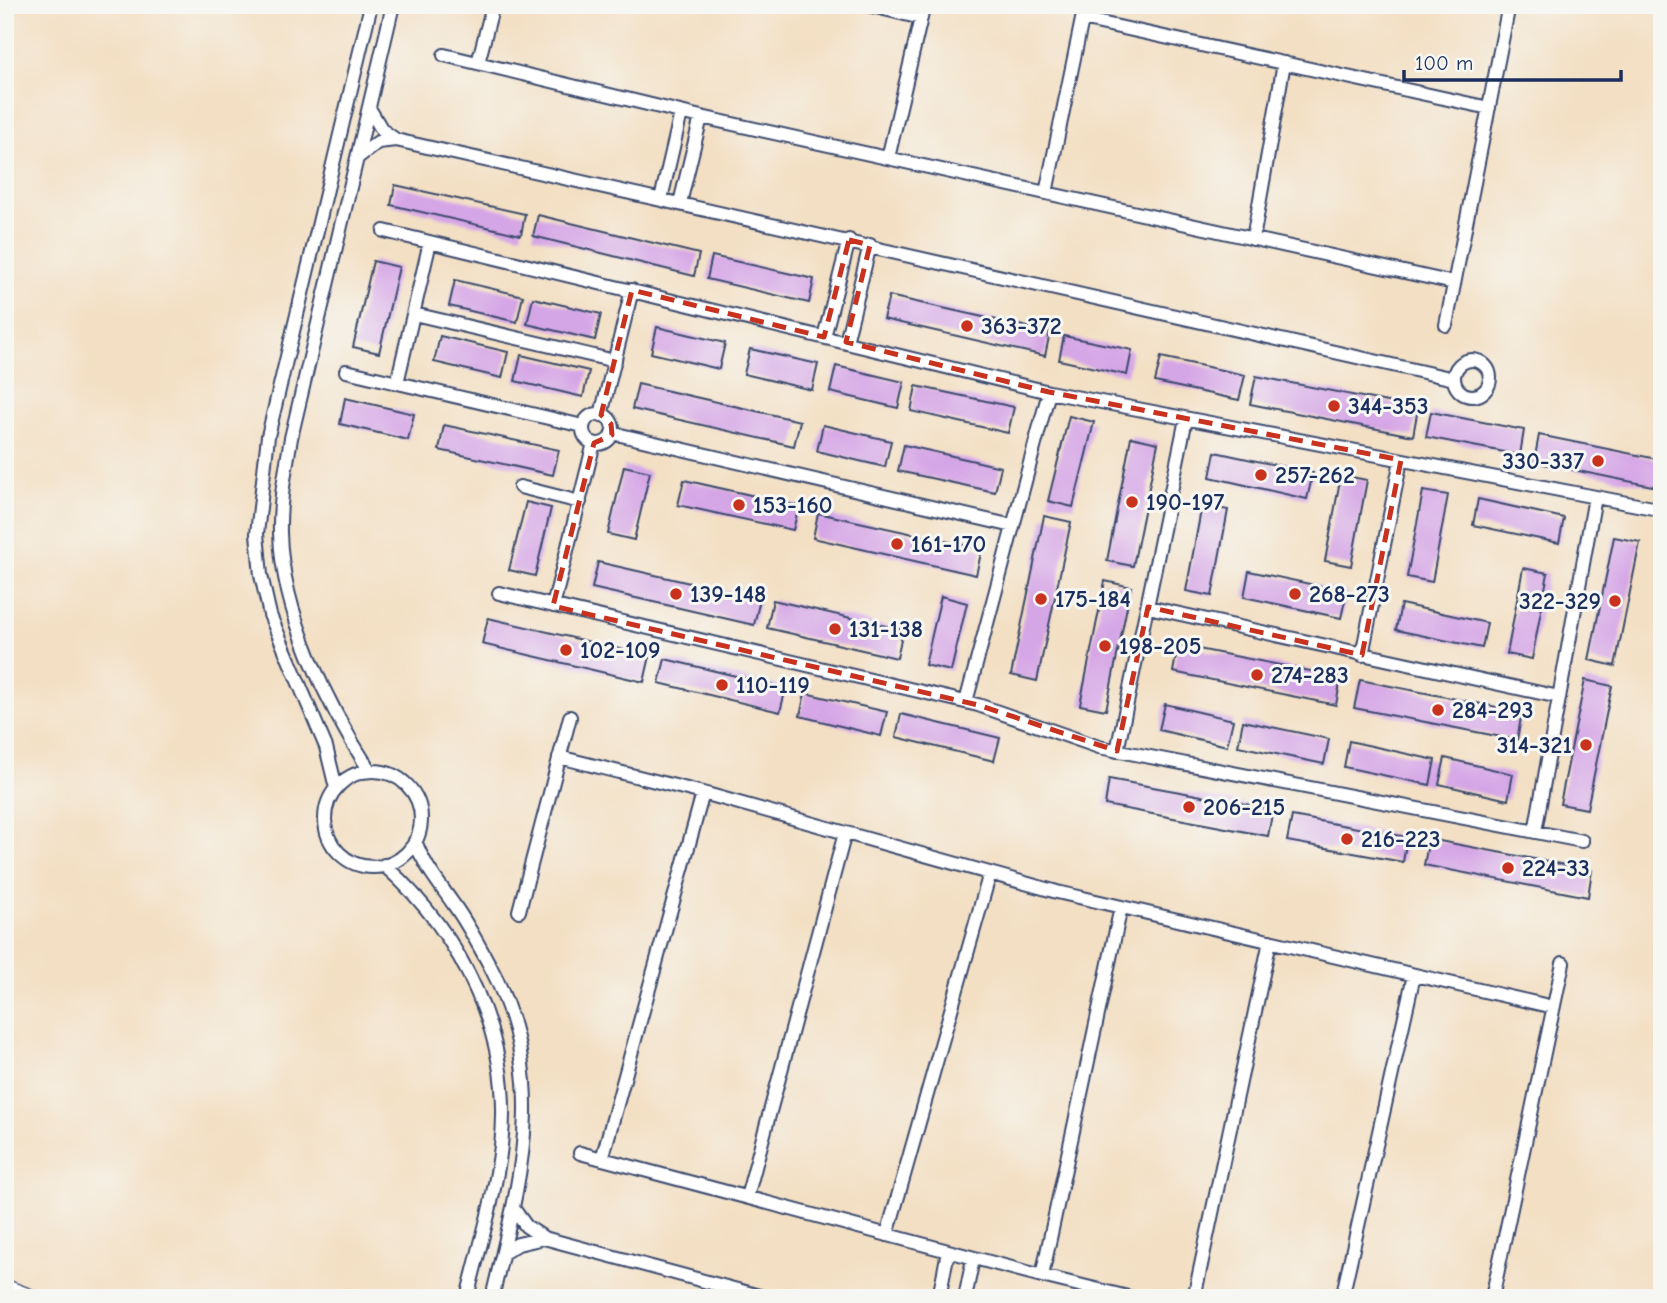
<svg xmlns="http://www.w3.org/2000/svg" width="1667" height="1303" viewBox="0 0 1667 1303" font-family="'Comic Neue',sans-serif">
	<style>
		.building { fill: #d5a6e6 }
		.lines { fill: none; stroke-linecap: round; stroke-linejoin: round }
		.street-casing { stroke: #3b496d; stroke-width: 16 }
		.secondary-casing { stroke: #3b496d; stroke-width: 21 }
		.street { stroke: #fff; stroke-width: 12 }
		.secondary { stroke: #fff; stroke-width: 18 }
		.marked { fill: none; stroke: #c8321e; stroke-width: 5; stroke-dasharray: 14 9; stroke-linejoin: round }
		.poi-dot { fill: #c8321e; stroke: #f6f6f2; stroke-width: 2.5 }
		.labels { text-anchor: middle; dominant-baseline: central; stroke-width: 6; stroke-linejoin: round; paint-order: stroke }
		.poi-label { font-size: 24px; font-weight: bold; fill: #1b2f5e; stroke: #f6f6f2; text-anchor: start }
	</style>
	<rect width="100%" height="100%" fill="#f6f6f2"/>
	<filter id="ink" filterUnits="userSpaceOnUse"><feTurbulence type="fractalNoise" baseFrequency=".0143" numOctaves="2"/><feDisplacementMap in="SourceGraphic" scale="14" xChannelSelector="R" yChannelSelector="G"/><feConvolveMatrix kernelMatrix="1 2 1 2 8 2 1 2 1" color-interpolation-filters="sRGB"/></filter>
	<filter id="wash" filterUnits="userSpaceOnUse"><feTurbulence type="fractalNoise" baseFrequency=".00686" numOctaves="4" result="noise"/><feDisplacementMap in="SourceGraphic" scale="28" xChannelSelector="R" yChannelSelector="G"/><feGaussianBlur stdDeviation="1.57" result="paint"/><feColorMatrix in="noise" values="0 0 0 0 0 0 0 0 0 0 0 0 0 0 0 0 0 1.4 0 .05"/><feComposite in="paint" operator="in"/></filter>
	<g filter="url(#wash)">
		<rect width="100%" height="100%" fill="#f3dfc3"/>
		<g id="blocks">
			<path class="building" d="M 395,185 L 525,214 L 521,235 L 391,205 Z
				M 538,215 L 699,254 L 694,276 L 533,236 Z
				M 712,256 L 814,279 L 809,303 L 707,279 Z
				M 373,261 L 399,267 L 379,353 L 353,347 Z
				M 455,280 L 523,296 L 517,322 L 449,306 Z
				M 889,296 L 1050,332 L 1045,356 L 883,319 Z
				M 533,298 L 601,314 L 595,340 L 527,324 Z
				M 657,327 L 725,343 L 719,369 L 651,353 Z
				M 440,336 L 508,352 L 502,378 L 434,362 Z
				M 1064,336 L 1132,350 L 1127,375 L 1059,360 Z
				M 750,349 L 818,364 L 812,390 L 744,374 Z
				M 521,355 L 589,371 L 583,397 L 515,381 Z
				M 1161,357 L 1245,375 L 1239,400 L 1155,382 Z
				M 836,366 L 904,382 L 898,408 L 830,392 Z
				M 1256,376 L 1418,408 L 1413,436 L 1250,404 Z
				M 638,384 L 800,421 L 794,446 L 632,409 Z
				M 916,386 L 1014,407 L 1008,433 L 911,411 Z
				M 345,398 L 414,414 L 408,440 L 340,424 Z
				M 1431,412 L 1524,430 L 1520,455 L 1426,437 Z
				M 1069,416 L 1094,422 L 1073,507 L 1048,501 Z
				M 444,425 L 559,450 L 553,475 L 439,450 Z
				M 823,425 L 891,441 L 885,467 L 817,451 Z
				M 1539,435 L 1662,460 L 1662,488 L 1534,462 Z
				M 1131,437 L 1158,443 L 1133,566 L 1107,561 Z
				M 904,445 L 1001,467 L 995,492 L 898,471 Z
				M 1215,452 L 1313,473 L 1307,499 L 1210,477 Z
				M 624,466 L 650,472 L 634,540 L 608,534 Z
				M 1341,475 L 1367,480 L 1351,566 L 1325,561 Z
				M 684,480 L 799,506 L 793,530 L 678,505 Z
				M 1423,491 L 1448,495 L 1432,582 L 1407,577 Z
				M 1478,499 L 1564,518 L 1559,543 L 1473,525 Z
				M 526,502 L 551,508 L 535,576 L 509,570 Z
				M 1202,505 L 1228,510 L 1212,596 L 1186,591 Z
				M 818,513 L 982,549 L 976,575 L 813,538 Z
				M 1044,516 L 1071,522 L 1037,681 L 1011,675 Z
				M 1614,537 L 1640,542 L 1615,666 L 1589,660 Z
				M 598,562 L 760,599 L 754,625 L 592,588 Z
				M 1523,568 L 1548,573 L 1532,659 L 1507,654 Z
				M 1249,571 L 1347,592 L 1341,618 L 1244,597 Z
				M 1105,581 L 1131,587 L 1106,710 L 1080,705 Z
				M 941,596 L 967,603 L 951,671 L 925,665 Z
				M 773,600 L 903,630 L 897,658 L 767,628 Z
				M 1401,604 L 1487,623 L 1482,648 L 1396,630 Z
				M 488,618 L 650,656 L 644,682 L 482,644 Z
				M 1178,645 L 1341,677 L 1336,705 L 1173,672 Z
				M 665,659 L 786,688 L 780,712 L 659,683 Z
				M 1360,680 L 1522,712 L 1517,740 L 1354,708 Z
				M 1585,680 L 1612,686 L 1587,809 L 1560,804 Z
				M 805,693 L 887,712 L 881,736 L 800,716 Z
				M 1165,704 L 1233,720 L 1227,746 L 1159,730 Z
				M 901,714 L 1000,738 L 994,761 L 896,737 Z
				M 1243,721 L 1329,739 L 1324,764 L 1238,746 Z
				M 1349,741 L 1435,760 L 1430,785 L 1344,767 Z
				M 1445,758 L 1513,774 L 1508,800 L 1439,784 Z
				M 1109,779 L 1273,809 L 1268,836 L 1105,805 Z
				M 1292,816 L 1407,837 L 1403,862 L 1287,841 Z
				M 1429,839 L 1592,870 L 1588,897 L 1424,865 Z"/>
		</g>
	</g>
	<g filter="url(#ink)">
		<use href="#blocks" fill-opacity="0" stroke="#3b496d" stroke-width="2"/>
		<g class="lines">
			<defs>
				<path id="street" d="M 868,5 L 921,18
					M 1082,19 L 1489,108
					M 444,55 L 701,117 L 1454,283
					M 478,63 L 493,5
					M 369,108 L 382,130 L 396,140
					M 357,158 L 378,142 L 396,140 L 1454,379
					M 888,158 L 924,5
					M 1046,193 L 1085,5
					M 661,199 L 681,113
					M 680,203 L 701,117
					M 384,231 L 1049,392 L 1658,509
					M 1253,239 L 1284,63
					M 414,314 L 615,361
					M 1446,325 L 1509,5
					M 824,337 L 849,240
					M 846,342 L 870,245
					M1454 378a18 18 0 1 1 36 0a18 18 0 1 1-36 0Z
					M 346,371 L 583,426
					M 397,383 L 430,242
					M583 429a15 15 0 1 1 30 0a15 15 0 1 1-30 0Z
					M 601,415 L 632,290
					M 612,433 L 1013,526
					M 520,487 L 580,502
					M 499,593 L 978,705 L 1099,747 L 1582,841
					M 553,606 L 594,443
					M 1148,607 L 1559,697
					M 1362,655 L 1401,460
					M 966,702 L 1049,392
					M 1117,751 L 1186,419
					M 559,757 L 703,793 L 1057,892 L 1553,1007
					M 370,771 C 327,705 282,613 280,533 C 279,501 286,469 291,438 L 393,5
					M325 819a48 48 0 1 1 96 0a48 48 0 1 1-96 0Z
					M 336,788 L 326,747 L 270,615 L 261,575 L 257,534 L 268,436 L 371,5
					M 1535,832 L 1595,497
					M 415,841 C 424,866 439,883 454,905 C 467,923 478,944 489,964 C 551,1081 520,1178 492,1298
					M 384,865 C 463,935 514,1040 501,1146 C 495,1197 479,1248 467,1298
					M 1121,907 L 1042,1276 L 1132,1298
					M 519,911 L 570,717
					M 580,1153 L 1042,1276
					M 602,1159 L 703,793
					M 747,1197 L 845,833
					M 513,1208 L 526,1226 L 544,1238 L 767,1298
					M 887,1235 L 990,873
					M 503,1253 L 518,1244 L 544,1238
					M 939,1298 L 948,1251
					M 965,1298 L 973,1259
					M 1194,1298 L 1270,941
					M 1342,1298 L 1414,975
					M 1492,1298 L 1563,963"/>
				<path id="secondary" d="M 5,1289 L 29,1298"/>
			</defs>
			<use href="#street" class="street-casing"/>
			<use href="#secondary" class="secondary-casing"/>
			<use href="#street" class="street"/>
			<use href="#secondary" class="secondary"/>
		</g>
	</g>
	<path class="marked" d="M 849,240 L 870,245 L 846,342 L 1049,392 L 1401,460 L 1362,655 L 1148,607 L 1117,751 L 978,705 L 553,606 L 594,443 L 612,435 L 611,424 L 601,415 L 632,290 L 824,337 Z"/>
	<g class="poi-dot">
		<circle cx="967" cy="326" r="7"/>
		<circle cx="1334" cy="406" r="7"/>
		<circle cx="1598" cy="461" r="7"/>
		<circle cx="1261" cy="475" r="7"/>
		<circle cx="1132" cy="502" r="7"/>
		<circle cx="739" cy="505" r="7"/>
		<circle cx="897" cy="544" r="7"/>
		<circle cx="676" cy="594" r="7"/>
		<circle cx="1295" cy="594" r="7"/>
		<circle cx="1041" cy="599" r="7"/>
		<circle cx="1615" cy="601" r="7"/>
		<circle cx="835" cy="629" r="7"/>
		<circle cx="1105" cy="646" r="7"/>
		<circle cx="566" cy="650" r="7"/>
		<circle cx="1257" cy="675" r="7"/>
		<circle cx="722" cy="685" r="7"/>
		<circle cx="1438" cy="710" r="7"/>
		<circle cx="1586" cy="745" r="7"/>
		<circle cx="1189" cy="807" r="7"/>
		<circle cx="1347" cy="839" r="7"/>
		<circle cx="1508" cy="868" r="7"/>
	</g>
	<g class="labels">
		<g class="poi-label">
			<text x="981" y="326">363-372</text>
			<text x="1348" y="406">344-353</text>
			<text x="1584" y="461" text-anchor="end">330-337</text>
			<text x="1275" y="475">257-262</text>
			<text x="1146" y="502">190-197</text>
			<text x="753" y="505">153-160</text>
			<text x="911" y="544">161-170</text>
			<text x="690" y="594">139-148</text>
			<text x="1309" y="594">268-273</text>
			<text x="1055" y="599">175-184</text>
			<text x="1601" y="601" text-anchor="end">322-329</text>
			<text x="849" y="629">131-138</text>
			<text x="1119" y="646">198-205</text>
			<text x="580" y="650">102-109</text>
			<text x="1271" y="675">274-283</text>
			<text x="736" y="685">110-119</text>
			<text x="1452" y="710">284-293</text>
			<text x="1572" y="745" text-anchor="end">314-321</text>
			<text x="1203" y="807">206-215</text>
			<text x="1361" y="839">216-223</text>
			<text x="1522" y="868">224-33</text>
		</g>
	</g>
	<rect width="1667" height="1303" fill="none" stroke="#f6f6f2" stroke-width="28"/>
	<path d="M1404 70v10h217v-10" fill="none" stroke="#1b2f5e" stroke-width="3.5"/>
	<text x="1415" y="70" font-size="21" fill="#1b2f5e" stroke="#f6f6f2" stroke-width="5" paint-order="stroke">100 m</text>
</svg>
